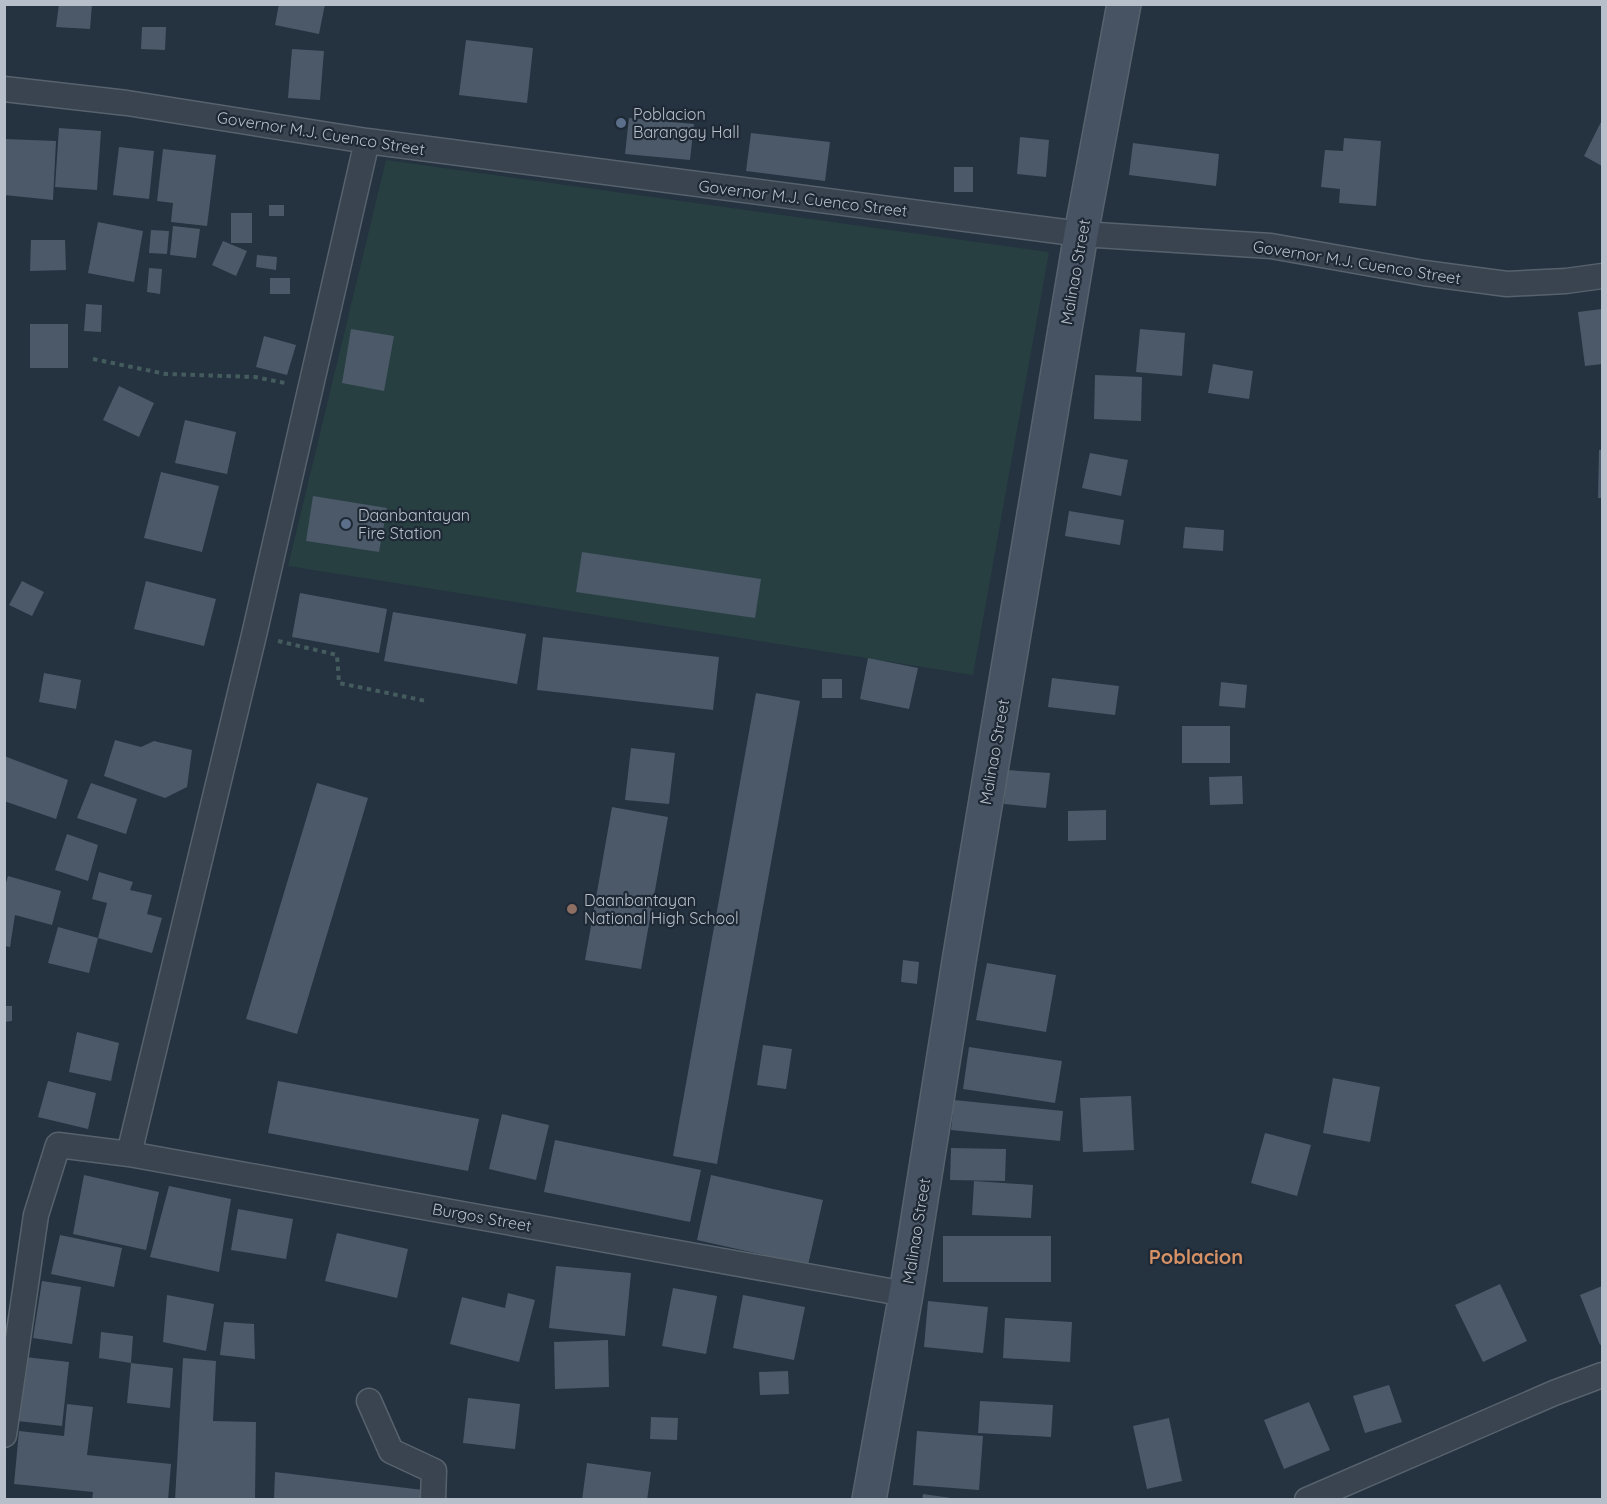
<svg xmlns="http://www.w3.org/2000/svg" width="1607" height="1504" viewBox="0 0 1607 1504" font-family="Quicksand,sans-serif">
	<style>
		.green { fill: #273f41 }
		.building { fill: #4b5969 }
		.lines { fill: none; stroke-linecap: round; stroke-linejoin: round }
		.minor-casing { stroke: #57626d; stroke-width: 27 }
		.secondary-casing { stroke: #57626d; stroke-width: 36 }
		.path { stroke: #455c5e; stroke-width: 4; stroke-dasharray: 4.5 4.5; stroke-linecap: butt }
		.minor { stroke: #394450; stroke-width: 24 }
		.secondary { stroke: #475363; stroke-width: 33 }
		.service-dot { fill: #5c6f8a; stroke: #1e2935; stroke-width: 2 }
		.education-dot { fill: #8d6e63; stroke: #1e2935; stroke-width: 2 }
		.labels { text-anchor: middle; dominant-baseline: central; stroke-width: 4.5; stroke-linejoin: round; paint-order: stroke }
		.poi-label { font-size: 16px; fill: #b6bfca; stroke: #1e2935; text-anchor: start }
		.street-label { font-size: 16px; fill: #b6bfca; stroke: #1e2935 }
		.quarter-label { font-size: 20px; font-weight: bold; fill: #d59166; stroke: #1e2935 }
	</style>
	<rect width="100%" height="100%" fill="#253240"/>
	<path class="green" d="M 386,160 L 1049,252 L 973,675 L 288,566 Z"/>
	<path class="building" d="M 59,4 L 92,4 L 90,29 L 56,27 Z
		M 279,4 L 325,4 L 319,34 L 275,25 Z
		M 142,27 L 166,27 L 165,50 L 141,49 Z
		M 466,40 L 533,48 L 527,103 L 459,95 Z
		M 292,49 L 324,51 L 320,100 L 288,98 Z
		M 629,118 L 694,124 L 690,160 L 625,154 Z
		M 1602,120 L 1602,166 L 1584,156 Z
		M 59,128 L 101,131 L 97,190 L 55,187 Z
		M 751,133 L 830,142 L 825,181 L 746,171 Z
		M 1020,137 L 1049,140 L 1046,177 L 1017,174 Z
		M 1344,138 L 1381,141 L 1376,206 L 1339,203 L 1340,189 L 1321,187 L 1325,150 L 1343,151 Z
		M 4,139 L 56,141 L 53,200 L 4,195 Z
		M 1133,143 L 1219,154 L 1216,186 L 1129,175 Z
		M 119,147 L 154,151 L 149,199 L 113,195 Z
		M 163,149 L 216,155 L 207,226 L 171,222 L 173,203 L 157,201 Z
		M 954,167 L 973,167 L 973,192 L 954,192 Z
		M 269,205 L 284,205 L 284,216 L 269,216 Z
		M 231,213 L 252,213 L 252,243 L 231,243 Z
		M 98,222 L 143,231 L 134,282 L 88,273 Z
		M 173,226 L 200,229 L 196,258 L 170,255 Z
		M 151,230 L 169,231 L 167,254 L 149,253 Z
		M 31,240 L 65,240 L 66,270 L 30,271 Z
		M 223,241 L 247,251 L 236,276 L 212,265 Z
		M 257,255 L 277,257 L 276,270 L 256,267 Z
		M 149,268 L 162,269 L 160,294 L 147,292 Z
		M 270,278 L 290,278 L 290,294 L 270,294 Z
		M 86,304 L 102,305 L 101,332 L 84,331 Z
		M 1602,309 L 1602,364 L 1585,366 L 1578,312 Z
		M 30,324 L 68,324 L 68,368 L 30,368 Z
		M 351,329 L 394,336 L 384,391 L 342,383 Z
		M 1140,329 L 1185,333 L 1182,376 L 1136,372 Z
		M 264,336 L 296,345 L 287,375 L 256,367 Z
		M 1213,364 L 1253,371 L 1249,399 L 1208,393 Z
		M 1095,375 L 1142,377 L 1141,421 L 1094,419 Z
		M 119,386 L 154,403 L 139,437 L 103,420 Z
		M 185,420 L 236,432 L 227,474 L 175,463 Z
		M 1599,450 L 1602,450 L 1602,498 L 1598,498 Z
		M 1090,453 L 1128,460 L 1121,496 L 1082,488 Z
		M 161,472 L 219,486 L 202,552 L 144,538 Z
		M 313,496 L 387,508 L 379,552 L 306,541 Z
		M 1069,511 L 1124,520 L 1120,545 L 1065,536 Z
		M 1185,527 L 1224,530 L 1223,551 L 1183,548 Z
		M 582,552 L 761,579 L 755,618 L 576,592 Z
		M 22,581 L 44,592 L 32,616 L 9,605 Z
		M 146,581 L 216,599 L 204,646 L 134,629 Z
		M 300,593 L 387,609 L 379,653 L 292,637 Z
		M 393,612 L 526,634 L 517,684 L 384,661 Z
		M 543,637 L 719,657 L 713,710 L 537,690 Z
		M 868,658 L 918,668 L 909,709 L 860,699 Z
		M 44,673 L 81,680 L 76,709 L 39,702 Z
		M 1052,678 L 1119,686 L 1115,715 L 1048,707 Z
		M 822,679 L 842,679 L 842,698 L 822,698 Z
		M 1221,682 L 1247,685 L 1245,708 L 1219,706 Z
		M 756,693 L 800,701 L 717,1164 L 673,1156 Z
		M 1182,726 L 1230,726 L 1230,763 L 1182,763 Z
		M 115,740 L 141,747 L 154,741 L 192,750 L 187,787 L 165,798 L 104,776 Z
		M 631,748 L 675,753 L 669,804 L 625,800 Z
		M 4,756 L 68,780 L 56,819 L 4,801 Z
		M 1007,770 L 1050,773 L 1046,808 L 1004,804 Z
		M 1242,776 L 1243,804 L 1210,805 L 1209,777 Z
		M 91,783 L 137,799 L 126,834 L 77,818 Z
		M 317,783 L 368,798 L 297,1034 L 246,1019 Z
		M 612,807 L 668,817 L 641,969 L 585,960 Z
		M 1106,810 L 1106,840 L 1068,841 L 1068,811 Z
		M 67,834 L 98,845 L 88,881 L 55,870 Z
		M 99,872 L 133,882 L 130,890 L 152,895 L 147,914 L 162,918 L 152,953 L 98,938 L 107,903 L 92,899 Z
		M 8,876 L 61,891 L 52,925 L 15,915 L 10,947 L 4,946 L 4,890 Z
		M 58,927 L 98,938 L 89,973 L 48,963 Z
		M 903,960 L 919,962 L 917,984 L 901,982 Z
		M 987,963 L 1056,975 L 1046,1032 L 976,1020 Z
		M 4,1006 L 12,1006 L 12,1021 L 4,1022 Z
		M 77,1032 L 119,1043 L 111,1081 L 69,1072 Z
		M 763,1045 L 792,1049 L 786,1089 L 757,1085 Z
		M 969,1047 L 1062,1061 L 1055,1103 L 963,1089 Z
		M 1333,1078 L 1380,1087 L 1370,1142 L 1323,1133 Z
		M 48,1081 L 96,1093 L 88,1129 L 38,1117 Z
		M 278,1081 L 479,1119 L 468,1171 L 268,1133 Z
		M 1131,1096 L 1134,1150 L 1083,1152 L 1080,1098 Z
		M 954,1100 L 1063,1111 L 1060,1141 L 951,1130 Z
		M 502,1114 L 549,1125 L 536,1180 L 489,1169 Z
		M 1265,1133 L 1311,1145 L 1297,1196 L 1251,1183 Z
		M 555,1140 L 701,1170 L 690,1222 L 544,1192 Z
		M 951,1148 L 1006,1149 L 1005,1181 L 950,1180 Z
		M 84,1175 L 159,1192 L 146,1250 L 73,1234 Z
		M 711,1175 L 823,1200 L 808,1265 L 697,1240 Z
		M 974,1181 L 1033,1185 L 1031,1218 L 972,1215 Z
		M 169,1186 L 231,1199 L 219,1272 L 150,1257 Z
		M 238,1209 L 293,1219 L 286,1259 L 231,1250 Z
		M 337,1233 L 408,1249 L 397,1298 L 325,1281 Z
		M 60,1235 L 122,1248 L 114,1287 L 51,1274 Z
		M 943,1236 L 1051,1236 L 1051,1282 L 943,1282 Z
		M 556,1266 L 631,1273 L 625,1336 L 549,1328 Z
		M 42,1281 L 81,1287 L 72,1344 L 33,1338 Z
		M 1500,1284 L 1527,1341 L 1483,1362 L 1455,1305 Z
		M 1602,1286 L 1602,1344 L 1600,1345 L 1580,1295 Z
		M 673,1288 L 717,1296 L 706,1354 L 662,1346 Z
		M 508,1293 L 535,1300 L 519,1362 L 450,1344 L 462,1297 L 505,1308 Z
		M 167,1295 L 214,1304 L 206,1351 L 163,1342 Z
		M 743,1295 L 805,1307 L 794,1360 L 733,1348 Z
		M 928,1301 L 988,1307 L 983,1353 L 924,1347 Z
		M 1005,1318 L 1072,1322 L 1070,1362 L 1003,1358 Z
		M 224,1322 L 254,1324 L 255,1359 L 220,1355 Z
		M 101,1332 L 133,1336 L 131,1363 L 99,1358 Z
		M 608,1340 L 609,1387 L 555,1389 L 554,1342 Z
		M 25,1357 L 69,1362 L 62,1426 L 18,1421 Z
		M 183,1358 L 216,1361 L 213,1421 L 256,1422 L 255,1500 L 175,1500 Z
		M 131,1363 L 173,1368 L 170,1408 L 127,1403 Z
		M 788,1371 L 789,1394 L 760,1395 L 759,1372 Z
		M 1389,1385 L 1402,1422 L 1365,1433 L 1353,1396 Z
		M 468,1398 L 520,1404 L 515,1449 L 463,1443 Z
		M 980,1401 L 1053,1405 L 1051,1437 L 978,1433 Z
		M 1309,1402 L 1330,1450 L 1284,1469 L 1264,1420 Z
		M 67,1404 L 93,1407 L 87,1455 L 171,1464 L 168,1500 L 92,1500 L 93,1492 L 14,1484 L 19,1431 L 64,1436 Z
		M 651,1417 L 678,1418 L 677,1440 L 650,1439 Z
		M 1169,1418 L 1182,1481 L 1147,1489 L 1133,1426 Z
		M 917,1431 L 983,1436 L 979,1490 L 913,1485 Z
		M 587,1463 L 651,1472 L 647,1500 L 582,1500 Z
		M 275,1472 L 423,1490 L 422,1500 L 274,1500 Z
		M 923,1494 L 951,1498 L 951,1500 L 922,1500 Z"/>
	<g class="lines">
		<defs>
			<path id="minor" d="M 4,89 L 127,103 L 367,141 L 1081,234 L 1271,246 L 1424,273 L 1507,284 L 1566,281 L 1602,276
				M 129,1154 L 254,635 L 367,141
				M 369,1401 L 391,1451 L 434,1471 L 433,1500
				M 4,1435 L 36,1215 L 58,1145 L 129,1154 L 906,1294
				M 1307,1500 L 1554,1393 L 1602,1375"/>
			<path id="secondary" d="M 869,1500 L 906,1294 L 960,955 L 1081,234 L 1124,4"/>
		</defs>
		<use href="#minor" class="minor-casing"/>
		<use href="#secondary" class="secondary-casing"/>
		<path class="path" d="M 93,359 L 166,374 L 255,377 L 285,383
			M 278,641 L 337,655 L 339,683 L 426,701"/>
		<use href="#minor" class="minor"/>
		<use href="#secondary" class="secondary"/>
	</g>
	<g class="service-dot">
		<circle cx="621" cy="123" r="6"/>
		<circle cx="346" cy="524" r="6"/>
	</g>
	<circle class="education-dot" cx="572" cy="909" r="6"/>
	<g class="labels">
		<g class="poi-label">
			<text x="633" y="114">Poblacion<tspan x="633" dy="18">Barangay Hall</tspan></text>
			<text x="358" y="515">Daanbantayan<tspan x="358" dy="18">Fire Station</tspan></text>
			<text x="584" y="900">Daanbantayan<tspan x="584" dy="18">National High School</tspan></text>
		</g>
		<g class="street-label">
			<text transform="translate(321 133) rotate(9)">Governor M.J. Cuenco Street</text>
			<text transform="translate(803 198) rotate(7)">Governor M.J. Cuenco Street</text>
			<text transform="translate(1357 262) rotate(9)">Governor M.J. Cuenco Street</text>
			<text transform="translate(1075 272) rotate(-80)">Malinao Street</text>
			<text transform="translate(994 752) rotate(-80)">Malinao Street</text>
			<text transform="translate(482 1217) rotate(10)">Burgos Street</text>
			<text transform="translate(916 1231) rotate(-81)">Malinao Street</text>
		</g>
		<g class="quarter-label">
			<text x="1196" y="1256">Poblacion</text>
		</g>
	</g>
	<rect width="1607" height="1504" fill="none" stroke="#b6bfca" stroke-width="12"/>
</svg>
